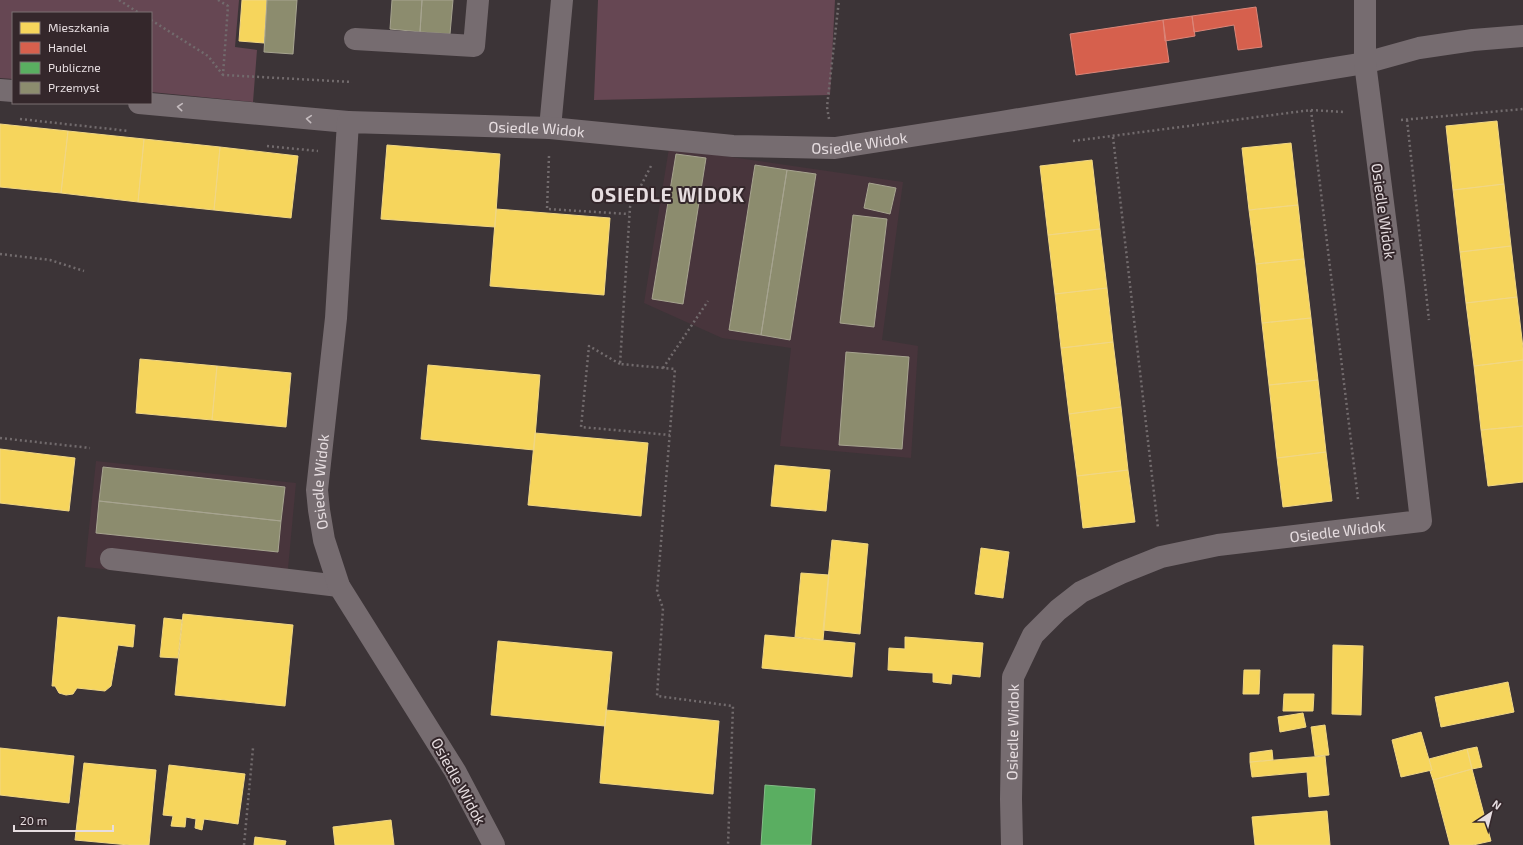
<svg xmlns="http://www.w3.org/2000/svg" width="1523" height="845" viewBox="0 0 1523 845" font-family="'Exo 2',sans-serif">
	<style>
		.built { fill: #48353c }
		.green { fill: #664753 }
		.homes { fill: #f6d55c; stroke: #f1d784 }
		.shops { fill: #d6604d; stroke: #db8679 }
		.public { fill: #5aae61; stroke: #84bc87 }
		.industry { fill: #8c8c6e; stroke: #a7a490 }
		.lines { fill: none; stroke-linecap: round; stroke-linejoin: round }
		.path { stroke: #726b6d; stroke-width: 2.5; stroke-dasharray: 2 3; stroke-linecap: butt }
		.minor { stroke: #766c70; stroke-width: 22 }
		.oneway { stroke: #c4bbbe }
		.labels { text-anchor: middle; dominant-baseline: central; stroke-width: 4; stroke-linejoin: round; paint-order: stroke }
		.street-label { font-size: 15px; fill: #e6dde0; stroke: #34272b }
		.district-label { font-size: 19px; font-weight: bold; letter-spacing: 1px; fill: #e6dde0; stroke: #34272b }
	</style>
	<rect width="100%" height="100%" fill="#3c3437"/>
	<path class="built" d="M 669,148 L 903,182 L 882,340 L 918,346 L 911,458 L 780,446 L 791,348 L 722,338 L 644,303 Z
		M 96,461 L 296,483 L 286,590 L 85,567 Z"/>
	<path class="green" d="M 0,0 L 239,0 L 235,47 L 257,50 L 253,102 L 151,92 L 151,13 L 13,13 L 13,79 L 0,78 Z
		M 598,0 L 835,0 L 830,95 L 594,100 Z"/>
	<path class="homes" d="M 242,0 L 267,0 L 264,43 L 239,41 Z
		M 1497,121 L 1504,184 L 1453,190 L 1446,126 Z
		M 0,124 L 68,131 L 61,193 L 0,187 Z
		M 68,131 L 144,139 L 138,202 L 61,193 Z
		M 144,139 L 220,147 L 214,210 L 138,202 Z
		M 1291,143 L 1298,205 L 1249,210 L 1242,148 Z
		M 387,145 L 500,154 L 495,227 L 381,219 Z
		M 220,147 L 298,156 L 291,218 L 214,210 Z
		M 1092,160 L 1100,229 L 1048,235 L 1040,166 Z
		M 1504,184 L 1511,246 L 1460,252 L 1453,190 Z
		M 1298,205 L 1304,259 L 1256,264 L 1249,210 Z
		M 496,209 L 610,218 L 604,295 L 490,286 Z
		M 1100,229 L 1107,288 L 1055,294 L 1048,235 Z
		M 1511,246 L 1517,297 L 1466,303 L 1460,252 Z
		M 1304,259 L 1311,318 L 1262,323 L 1256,264 Z
		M 1107,288 L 1113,342 L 1061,348 L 1055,294 Z
		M 1517,297 L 1523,348 L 1523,360 L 1474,366 L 1466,303 Z
		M 1311,318 L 1318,380 L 1269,385 L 1262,323 Z
		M 1113,342 L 1121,407 L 1069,414 L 1061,348 Z
		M 140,359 L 217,366 L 212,420 L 136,413 Z
		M 1523,360 L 1523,426 L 1481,430 L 1474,366 Z
		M 428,365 L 540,375 L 534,450 L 421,439 Z
		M 217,366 L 291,373 L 286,427 L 212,420 Z
		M 1318,380 L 1326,452 L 1277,458 L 1269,385 Z
		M 1121,407 L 1128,470 L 1077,476 L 1069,414 Z
		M 1523,426 L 1523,482 L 1488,486 L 1481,430 Z
		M 535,433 L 648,443 L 641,516 L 528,505 Z
		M 0,449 L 75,458 L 69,511 L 0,503 Z
		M 1326,452 L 1332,501 L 1283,507 L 1277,458 Z
		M 775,465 L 830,470 L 826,511 L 771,506 Z
		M 1128,470 L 1135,522 L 1083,528 L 1077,476 Z
		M 832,540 L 868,544 L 860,634 L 823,630 Z
		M 981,548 L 1009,552 L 1003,598 L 975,594 Z
		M 801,573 L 829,575 L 823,640 L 795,637 Z
		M 183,614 L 293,625 L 285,706 L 175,695 Z
		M 58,617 L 135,625 L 133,647 L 118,645 L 111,686 L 105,691 L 77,688 L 73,694 L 66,695 L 59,693 L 55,686 L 52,686 Z
		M 164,618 L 182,620 L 178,658 L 160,657 Z
		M 765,635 L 855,643 L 852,677 L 762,668 Z
		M 905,637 L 983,643 L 980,677 L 952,674 L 951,684 L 933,682 L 933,673 L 888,670 L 889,648 L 905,649 Z
		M 498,641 L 612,652 L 605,726 L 491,715 Z
		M 1333,645 L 1363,646 L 1361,715 L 1332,714 Z
		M 1244,670 L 1260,670 L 1259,694 L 1243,694 Z
		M 1508,682 L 1514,712 L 1441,727 L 1435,697 Z
		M 1284,694 L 1314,694 L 1313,711 L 1283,711 Z
		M 606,710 L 719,721 L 713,794 L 600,783 Z
		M 1303,713 L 1306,727 L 1280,732 L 1278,717 Z
		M 1325,725 L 1329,755 L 1315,756 L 1311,727 Z
		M 1421,732 L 1432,770 L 1401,777 L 1392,740 Z
		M 1477,747 L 1482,767 L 1472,769 L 1467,749 Z
		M 0,748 L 74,756 L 69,803 L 0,795 Z
		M 1467,749 L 1472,769 L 1433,780 L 1430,771 L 1432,770 L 1429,759 Z
		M 1272,750 L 1273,760 L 1250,762 L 1250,753 Z
		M 1325,756 L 1329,795 L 1309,797 L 1307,772 L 1252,777 L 1250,762 Z
		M 84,763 L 156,770 L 149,845 L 129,845 L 75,840 Z
		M 169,765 L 245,774 L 238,824 L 204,819 L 202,830 L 195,828 L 196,819 L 186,817 L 185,827 L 171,826 L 173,816 L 163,815 Z
		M 1472,769 L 1491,841 L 1473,845 L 1450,845 L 1433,780 Z
		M 1327,811 L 1330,845 L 1255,845 L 1252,817 Z
		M 391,820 L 394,845 L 335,845 L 333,827 Z
		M 255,837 L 286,841 L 285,845 L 254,845 Z"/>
	<path class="shops" d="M 1256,7 L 1262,47 L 1238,50 L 1234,25 L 1194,32 L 1192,16 Z
		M 1192,16 L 1195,36 L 1165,41 L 1163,20 Z
		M 1163,20 L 1169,62 L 1076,75 L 1070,34 Z"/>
	<path class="public" d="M 765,785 L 815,789 L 811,845 L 761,845 Z"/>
	<path class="industry" d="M 267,0 L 297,0 L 293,54 L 264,52 Z
		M 392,0 L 422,0 L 420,32 L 390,29 Z
		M 422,0 L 453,0 L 450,34 L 420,32 Z
		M 676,154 L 706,158 L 683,304 L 652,299 Z
		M 755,165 L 787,170 L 761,335 L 729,330 Z
		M 787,170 L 816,174 L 790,340 L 761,335 Z
		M 869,183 L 896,188 L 890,214 L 864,208 Z
		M 853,215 L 887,219 L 874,327 L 840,323 Z
		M 846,352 L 909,357 L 902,449 L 839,445 Z
		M 103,467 L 285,487 L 281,521 L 99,501 Z
		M 99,501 L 281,521 L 278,552 L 96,533 Z"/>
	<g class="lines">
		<path class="path" d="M 119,0 L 139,13
			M 218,0 L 228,6 L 223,75 L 352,82
			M 151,20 L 208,56 L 223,75
			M 1311,110 L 1343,112
			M 20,119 L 129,131
			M 829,119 L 827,107 L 839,0
			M 1401,120 L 1523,109
			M 1407,120 L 1429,320
			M 1113,137 L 1158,528
			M 1073,141 L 1311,110 L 1358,499
			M 267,146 L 318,151
			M 549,156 L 547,209 L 629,214
			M 651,166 L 630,207 L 620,364 L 675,369 L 657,592 L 663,608 L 657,696 L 733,706 L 728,845
			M 0,254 L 50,260 L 84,271
			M 620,364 L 589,346 L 581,427 L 670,435
			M 663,368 L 708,301
			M 0,438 L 90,448
			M 244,845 L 253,748"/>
		<g class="minor">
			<path d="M 355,39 L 474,46 L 478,0"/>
			<path d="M 0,90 L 13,91"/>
			<path d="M 139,103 L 348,122"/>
			<path d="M 550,128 L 562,0"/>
			<path d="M 111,559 L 339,586"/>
			<path id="s1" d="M 494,845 L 455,771 L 339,586 L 324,540 L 319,510 L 317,490 L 336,318 L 348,122 L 550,128 L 733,146 L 835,148 L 1001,122 L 1365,63 L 1419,48 L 1473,40 L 1523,36"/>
			<path id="s2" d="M 1012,845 L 1011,799 L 1013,677 L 1033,635 L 1058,610 L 1081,592 L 1121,573 L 1161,557 L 1218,545 L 1421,521 L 1394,288 L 1365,63 L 1365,0"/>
		</g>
	</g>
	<defs><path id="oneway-chevron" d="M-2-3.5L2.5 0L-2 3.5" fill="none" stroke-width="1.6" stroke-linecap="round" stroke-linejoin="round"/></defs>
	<g class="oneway">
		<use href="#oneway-chevron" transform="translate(180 107) rotate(-175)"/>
		<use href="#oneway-chevron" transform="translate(309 119) rotate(-175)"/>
	</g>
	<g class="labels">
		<g class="street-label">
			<text stroke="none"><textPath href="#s1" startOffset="959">Osiedle Widok</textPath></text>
			<text stroke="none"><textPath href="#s1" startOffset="1283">Osiedle Widok</textPath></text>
			<text transform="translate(1384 211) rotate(82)">Osiedle Widok</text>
			<text stroke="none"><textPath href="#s1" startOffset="409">Osiedle Widok</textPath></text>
			<text stroke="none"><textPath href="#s2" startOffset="545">Osiedle Widok</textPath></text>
			<text stroke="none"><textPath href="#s2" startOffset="113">Osiedle Widok</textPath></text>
			<text transform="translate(459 781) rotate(61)">Osiedle Widok</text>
		</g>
		<g class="district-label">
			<text x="668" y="194">OSIEDLE WIDOK</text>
		</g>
	</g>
	<rect x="12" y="12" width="140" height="92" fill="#34272b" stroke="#7b7073"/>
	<rect x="20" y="22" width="20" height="12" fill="#f6d55c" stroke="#7b7073"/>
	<text x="48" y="32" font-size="12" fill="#e6dde0">Mieszkania</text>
	<rect x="20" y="42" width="20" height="12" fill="#d6604d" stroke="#7b7073"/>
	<text x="48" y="52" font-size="12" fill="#e6dde0">Handel</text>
	<rect x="20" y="62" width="20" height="12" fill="#5aae61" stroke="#7b7073"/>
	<text x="48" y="72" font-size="12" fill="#e6dde0">Publiczne</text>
	<rect x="20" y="82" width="20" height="12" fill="#8c8c6e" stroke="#7b7073"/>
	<text x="48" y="92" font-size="12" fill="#e6dde0">Przemysł</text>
	<g transform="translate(1491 813) rotate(35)" stroke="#34272b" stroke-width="3" paint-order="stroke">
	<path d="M0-3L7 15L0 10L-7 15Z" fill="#e6dde0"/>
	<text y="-6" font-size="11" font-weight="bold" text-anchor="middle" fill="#e6dde0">N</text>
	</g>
	<path d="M14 825v6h99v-6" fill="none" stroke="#e6dde0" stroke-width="2"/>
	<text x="20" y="825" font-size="12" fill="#e6dde0" stroke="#34272b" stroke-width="3" paint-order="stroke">20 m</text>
</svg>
